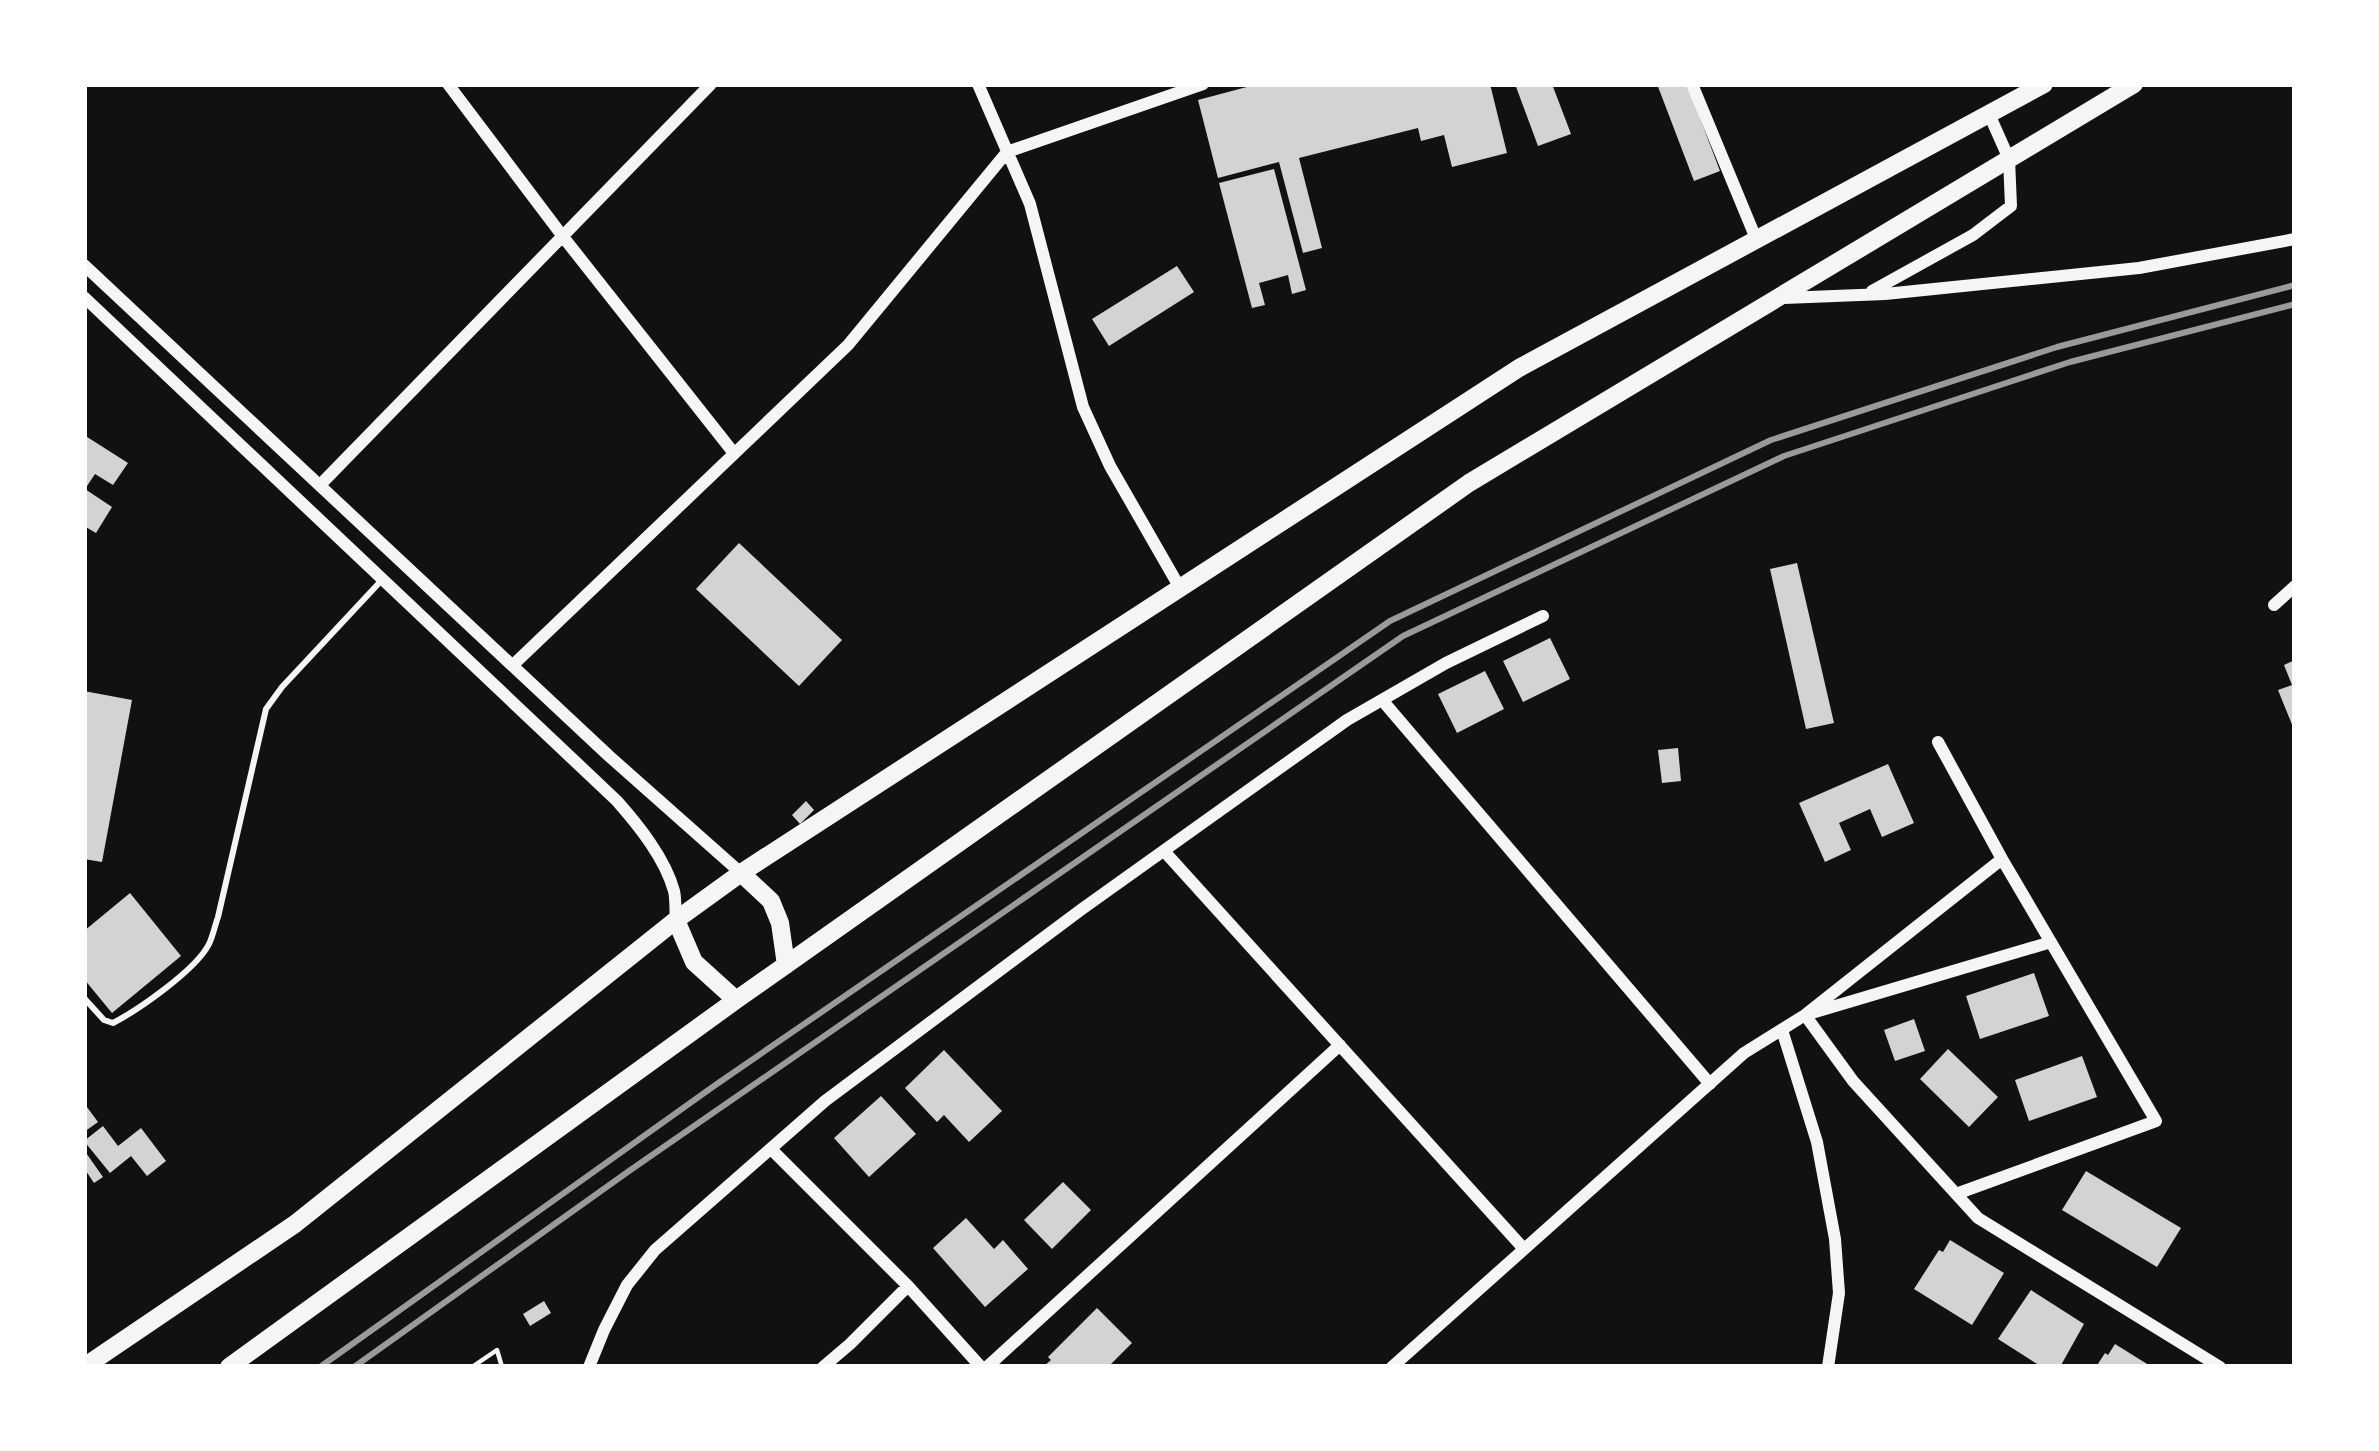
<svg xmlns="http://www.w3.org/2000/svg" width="2379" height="1451" viewBox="0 0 2379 1451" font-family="'Crimson Pro',serif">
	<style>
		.building { fill: #d3d3d3 }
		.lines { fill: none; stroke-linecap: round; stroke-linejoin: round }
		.path { stroke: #f5f5f5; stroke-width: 4.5 }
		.service { stroke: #f5f5f5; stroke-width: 6 }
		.minor { stroke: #f5f5f5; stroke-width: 12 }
		.primary { stroke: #f5f5f5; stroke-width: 18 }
		.rail { stroke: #9a9a9a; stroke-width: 6 }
	</style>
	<rect width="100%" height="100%" fill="#111"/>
	<path class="building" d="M 1258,84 L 1490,84 L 1507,153 L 1452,167 L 1444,135 L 1421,141 L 1418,128 L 1299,158 L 1322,248 L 1303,253 L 1279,162 L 1218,178 L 1198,100 Z
		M 1515,84 L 1552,84 L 1571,134 L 1538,146 Z
		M 1657,84 L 1687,84 L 1720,171 L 1694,181 Z
		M 1274,169 L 1306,290 L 1292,294 L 1288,275 L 1259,283 L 1265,305 L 1252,308 L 1219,183 Z
		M 1177,266 L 1194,292 L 1109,346 L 1092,319 Z
		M 84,435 L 128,463 L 113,485 L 95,474 L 85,489 L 112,507 L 96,533 L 84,526 Z
		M 739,543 L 842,640 L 799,686 L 696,589 Z
		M 1797,563 L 1834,723 L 1806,729 L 1770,569 Z
		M 1550,638 L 1570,679 L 1523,702 L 1503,661 Z
		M 2295,660 L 2295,732 L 2278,690 L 2292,685 L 2284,665 Z
		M 1485,671 L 1504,709 L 1457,733 L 1438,694 Z
		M 84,691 L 132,700 L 102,862 L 84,859 Z
		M 1678,748 L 1681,781 L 1662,783 L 1658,750 Z
		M 1888,764 L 1914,823 L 1882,837 L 1870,809 L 1839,823 L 1851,850 L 1825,862 L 1799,803 Z
		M 806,801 L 814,810 L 800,824 L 792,815 Z
		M 130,893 L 181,956 L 112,1013 L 84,979 L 84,931 Z
		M 2034,973 L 2049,1016 L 1980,1039 L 1966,996 Z
		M 1914,1019 L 1925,1051 L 1895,1061 L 1884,1030 Z
		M 1948,1049 L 1998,1097 L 1969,1127 L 1920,1079 Z
		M 944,1050 L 1002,1111 L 969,1142 L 944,1115 L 937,1122 L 905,1088 Z
		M 2082,1056 L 2097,1097 L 2029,1121 L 2015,1080 Z
		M 881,1096 L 916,1134 L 869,1177 L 834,1138 Z
		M 84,1103 L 98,1122 L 84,1132 Z
		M 103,1126 L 118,1146 L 141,1128 L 166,1161 L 147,1176 L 131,1156 L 110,1173 L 84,1141 Z
		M 84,1150 L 103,1177 L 94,1183 L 84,1168 Z
		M 2086,1171 L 2181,1228 L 2157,1267 L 2062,1210 Z
		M 1063,1182 L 1091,1210 L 1052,1249 L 1024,1220 Z
		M 966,1218 L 994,1249 L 1003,1240 L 1028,1269 L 985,1307 L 933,1248 Z
		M 1950,1240 L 2004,1273 L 1972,1325 L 1914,1289 L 1939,1250 L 1943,1252 Z
		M 2031,1290 L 2084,1324 L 2060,1367 L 2042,1367 L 1998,1339 Z
		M 544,1301 L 551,1313 L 530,1326 L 523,1314 Z
		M 1097,1308 L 1132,1343 L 1108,1367 L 1043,1367 L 1051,1360 L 1048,1357 Z
		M 2115,1344 L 2152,1367 L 2096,1367 L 2105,1353 L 2108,1355 Z"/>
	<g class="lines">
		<path class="path" d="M 472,1367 L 497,1350 L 502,1367"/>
		<path class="service" d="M 84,998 L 104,1020 L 113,1023 C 138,1010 196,970 209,944 C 213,936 215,925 218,917 L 266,709 L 282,687 L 380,582"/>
		<path class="minor" d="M 448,84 L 564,238 L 733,452
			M 978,84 L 1030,204 L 1083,407 L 1110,466 L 1180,588
			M 1692,84 L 1757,241
			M 84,265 L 609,756 L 741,873
			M 1872,291 L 1973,235 L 2011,206 L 2009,159 L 1989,114
			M 84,297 L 617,801 C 639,826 665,858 674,891 C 676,899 675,910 676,920
			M 1784,298 L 1885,294 L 2139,268 L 2295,239
			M 320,485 L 711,84
			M 2274,605 L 2295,586
			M 513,665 L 848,345 L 1007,152 L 1203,84
			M 1382,700 L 1710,1084
			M 1938,742 L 2002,859 L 2156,1121 L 1956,1194
			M 1164,851 L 1524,1249
			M 2051,942 L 1805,1015 L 1853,1081 L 1978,1218 L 2220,1367
			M 1782,1030 L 1817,1142 L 1835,1239 L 1839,1293 L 1828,1367
			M 771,1149 L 908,1286 L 981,1367
			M 589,1367 L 604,1330 L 627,1285 L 655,1250 L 825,1101 L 1082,909 L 1347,720 L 1446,663 L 1543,616
			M 823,1367 L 850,1344 L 908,1286
			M 987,1367 L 1340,1045
			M 1392,1367 L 1744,1053 L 1805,1015 L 2002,859"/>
		<path class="primary" d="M 741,873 L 771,901 L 780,923 L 786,965
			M 676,920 L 694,962 L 736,1000
			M 84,1367 L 295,1224 L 676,920 L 741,873 L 1519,368 L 2044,84
			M 229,1367 L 736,1000 L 1469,483 L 2134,84"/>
		<path class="rail" d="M 320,1367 L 714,1086 L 1390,621 L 1771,440 L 2057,347 L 2295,285
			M 354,1367 L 629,1171 L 1403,636 L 1784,456 L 2070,362 L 2295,304"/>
	</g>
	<rect width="2379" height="1451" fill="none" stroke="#ffffff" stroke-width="174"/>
</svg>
